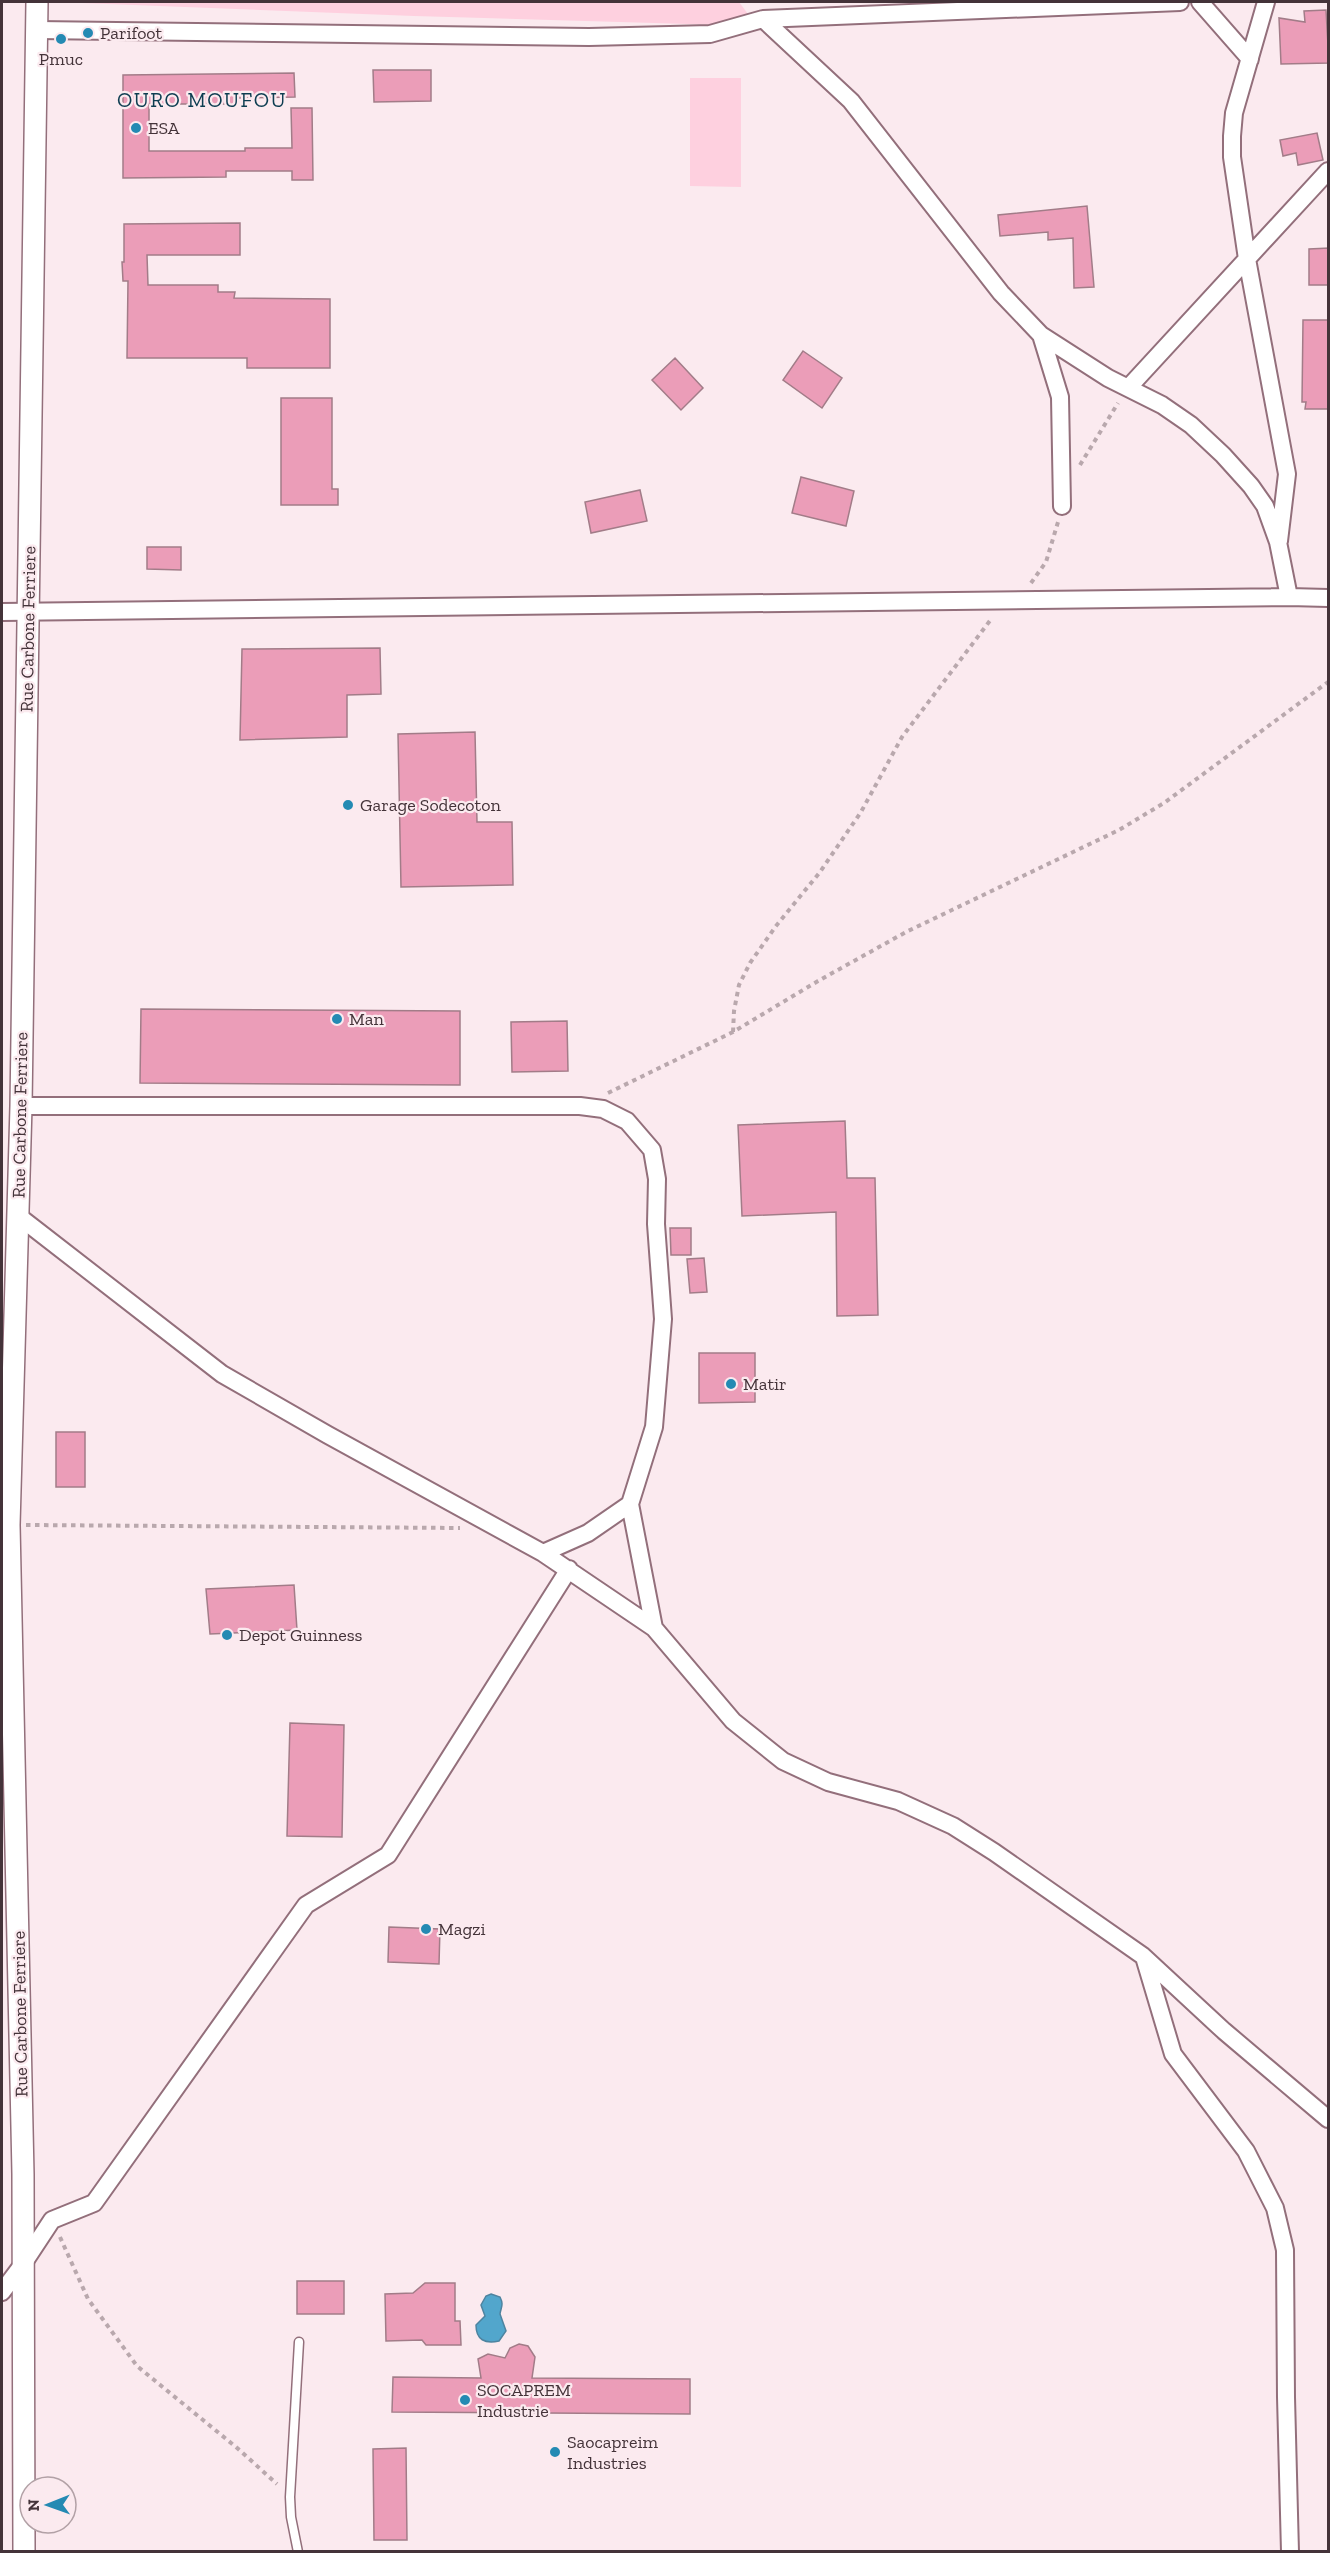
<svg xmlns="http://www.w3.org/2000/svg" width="1330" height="2553" viewBox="0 0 1330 2553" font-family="'Zilla Slab',serif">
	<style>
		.green { fill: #fed0df }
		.water { fill: #52a6cc; stroke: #4e84a0; stroke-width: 1.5 }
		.building { fill: #eb9db8; stroke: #a27c88; stroke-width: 1.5 }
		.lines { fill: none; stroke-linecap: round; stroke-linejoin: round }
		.service-casing { stroke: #936f7b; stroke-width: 11 }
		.minor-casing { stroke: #936f7b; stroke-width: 20 }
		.tertiary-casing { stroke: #936f7b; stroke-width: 24 }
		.path { stroke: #b9a8ad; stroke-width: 4; stroke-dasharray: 4.5 4.5; stroke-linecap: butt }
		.service { stroke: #fff; stroke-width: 8 }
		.minor { stroke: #fff; stroke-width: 16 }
		.tertiary { stroke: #fff; stroke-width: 21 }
		.poi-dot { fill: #248ab3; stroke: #fbeaef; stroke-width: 2 }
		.labels { text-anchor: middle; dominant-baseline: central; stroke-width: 4.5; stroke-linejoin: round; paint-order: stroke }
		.poi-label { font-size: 18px; fill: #443339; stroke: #fbeaef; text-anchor: start }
		.street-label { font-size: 18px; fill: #443339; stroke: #fbeaef }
		.quarter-label { font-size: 21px; letter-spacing: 1.5px; fill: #0d3d51; stroke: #fbeaef }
	</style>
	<rect width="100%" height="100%" fill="#fbeaef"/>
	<path class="green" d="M 56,2 L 739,2 L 757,26 L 414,16 Z
		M 690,78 L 741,78 L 741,187 L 690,186 Z"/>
	<path class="water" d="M 491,2294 L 500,2297 C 504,2305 501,2307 500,2314 L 506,2331 L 499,2341 C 485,2344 476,2340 476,2325 L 485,2316 L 481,2305 L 486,2296 Z"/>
	<path class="building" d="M 1326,10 L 1329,63 L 1281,64 L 1279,18 L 1305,22 L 1304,11 Z
		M 373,70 L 431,70 L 431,101 L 374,102 Z
		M 294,73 L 295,97 L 237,98 L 237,104 L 149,104 L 149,151 L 245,151 L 245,148 L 292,148 L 291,108 L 312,108 L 313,180 L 292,180 L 292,171 L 226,171 L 226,177 L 123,178 L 123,75 Z
		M 1317,133 L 1323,160 L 1298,165 L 1296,153 L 1283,156 L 1280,140 Z
		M 1087,206 L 1094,287 L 1074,288 L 1073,238 L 1048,240 L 1048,232 L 1000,236 L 998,215 Z
		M 240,223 L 240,255 L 147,255 L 148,285 L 218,285 L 218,292 L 235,292 L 234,298 L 330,299 L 330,368 L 247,368 L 247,358 L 127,358 L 128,281 L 123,281 L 122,262 L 124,262 L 124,224 Z
		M 1329,248 L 1329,285 L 1309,285 L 1309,249 Z
		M 1303,320 L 1329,320 L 1329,409 L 1305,409 L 1306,402 L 1302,402 Z
		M 803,351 L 842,378 L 822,408 L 783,380 Z
		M 675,358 L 703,388 L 681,410 L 652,380 Z
		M 281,398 L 332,398 L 332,489 L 338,489 L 338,505 L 281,505 Z
		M 801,477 L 854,491 L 846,526 L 792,513 Z
		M 640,490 L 647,521 L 591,533 L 585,502 Z
		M 147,547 L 181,547 L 181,570 L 147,569 Z
		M 380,648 L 381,694 L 347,695 L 347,737 L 240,740 L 242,649 Z
		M 475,732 L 477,822 L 512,822 L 513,885 L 401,887 L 398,734 Z
		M 141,1009 L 460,1011 L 460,1085 L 140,1083 Z
		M 567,1021 L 568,1071 L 512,1072 L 511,1022 Z
		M 845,1121 L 847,1178 L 875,1178 L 878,1315 L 837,1316 L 836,1212 L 742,1216 L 738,1125 Z
		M 670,1228 L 691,1228 L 691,1255 L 671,1255 Z
		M 704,1258 L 707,1292 L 690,1293 L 687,1259 Z
		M 699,1353 L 755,1353 L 755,1402 L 699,1403 Z
		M 56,1432 L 85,1432 L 85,1487 L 56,1487 Z
		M 294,1585 L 297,1630 L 210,1634 L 206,1589 Z
		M 290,1723 L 344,1725 L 342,1837 L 287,1836 Z
		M 389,1927 L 440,1929 L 439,1964 L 388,1962 Z
		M 297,2281 L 344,2281 L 344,2314 L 297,2314 Z
		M 425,2283 L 455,2283 L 455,2321 L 460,2321 L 461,2345 L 426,2345 L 422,2340 L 386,2341 L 385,2294 L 413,2293 Z
		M 519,2344 L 528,2346 L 535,2357 L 532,2378 L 690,2379 L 690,2414 L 392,2412 L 393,2377 L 481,2378 L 478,2359 L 488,2354 L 505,2358 L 510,2348 Z
		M 406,2448 L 407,2540 L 374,2540 L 373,2449 Z"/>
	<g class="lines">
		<defs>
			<path id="service" d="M 298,2552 L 291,2517 L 290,2497 L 299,2342"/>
			<path id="minor" d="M 1200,2 L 1250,59
				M 1266,2 L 1234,113 L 1232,136 L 1232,157 L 1247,259 L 1287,474 L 1279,541
				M 763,19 L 1180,2
				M 37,30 L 589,37 L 710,34 L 763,19 L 851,101 L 1001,293 L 1041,335 L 1108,378 L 1162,405 L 1191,425 L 1223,455 L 1251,486 L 1265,506 L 1278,542 L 1289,597
				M 1041,335 L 1060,397 L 1062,506
				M 1129,387 L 1328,171
				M 2,612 L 1289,597 L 1328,598
				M 21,1106 L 580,1106 L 603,1109 L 627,1121 L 652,1150 L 657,1179 L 656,1224 L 663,1319 L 654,1427 L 630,1504 L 654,1628
				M 17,1215 L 222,1374 L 328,1435 L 543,1553 L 654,1628 L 733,1721 L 783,1761 L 828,1782 L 898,1801 L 953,1826 L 994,1852 L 1143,1956 L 1224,2031 L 1328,2119
				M 543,1553 L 588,1533 L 630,1504
				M 1144,1957 L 1173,2054 L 1246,2151 L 1275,2208 L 1285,2250 L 1286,2397 L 1290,2552
				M 2,2292 L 23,2264 L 52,2220 L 94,2203 L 306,1905 L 388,1855 L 569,1569"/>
			<path id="tertiary" d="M 24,2552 L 23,2174 L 9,1525 L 21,1106 L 37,2"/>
		</defs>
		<use href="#service" class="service-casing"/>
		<use href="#minor" class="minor-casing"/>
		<use href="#tertiary" class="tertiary-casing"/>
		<path class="path" d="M 1080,465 L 1118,403
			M 1031,583 L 1046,562 L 1058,522
			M 733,1032 L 734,1011 L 739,985 L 750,963 L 776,926 L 820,872 L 861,812 L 902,737 L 992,618
			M 608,1093 L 733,1032 L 818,981 L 906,932 L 1119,830 L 1164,803 L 1328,682
			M 26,1525 L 460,1528
			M 60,2237 L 88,2299 L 137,2366 L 236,2447 L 277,2484"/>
		<use href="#service" class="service"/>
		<use href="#minor" class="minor"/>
		<use href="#tertiary" class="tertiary"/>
	</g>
	<g class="poi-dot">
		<circle cx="88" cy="33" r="6"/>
		<circle cx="61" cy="39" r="6"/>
		<circle cx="136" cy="128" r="6"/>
		<circle cx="348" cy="805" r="6"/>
		<circle cx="337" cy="1019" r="6"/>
		<circle cx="731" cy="1384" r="6"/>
		<circle cx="227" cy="1635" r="6"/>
		<circle cx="426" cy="1929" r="6"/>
		<circle cx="465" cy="2400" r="6"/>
		<circle cx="555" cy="2452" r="6"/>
	</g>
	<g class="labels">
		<g class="poi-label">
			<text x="100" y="33">Parifoot</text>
			<text x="61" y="59" text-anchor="middle">Pmuc</text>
			<text x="148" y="128">ESA</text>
			<text x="360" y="805">Garage Sodecoton</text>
			<text x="349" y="1019">Man</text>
			<text x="743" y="1384">Matir</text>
			<text x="239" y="1635">Depot Guinness</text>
			<text x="438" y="1929">Magzi</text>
			<text x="477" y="2390">SOCAPREM<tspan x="477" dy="21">Industrie</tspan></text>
			<text x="567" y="2442">Saocapreim<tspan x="567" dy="21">Industries</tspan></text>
		</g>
		<g class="street-label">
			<text transform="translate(28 629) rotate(-89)">Rue Carbone Ferriere</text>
			<text transform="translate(20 1115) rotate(-89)">Rue Carbone Ferriere</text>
			<text transform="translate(20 2014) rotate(-91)">Rue Carbone Ferriere</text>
		</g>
		<g class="quarter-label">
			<text x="202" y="99">OURO MOUFOU</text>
		</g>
	</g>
	<rect width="1330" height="2553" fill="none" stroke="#443339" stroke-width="6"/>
	<g transform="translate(48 2505) rotate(269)"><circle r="28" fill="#fbeaef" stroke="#b2a1a6" stroke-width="1.5"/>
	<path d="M0-4.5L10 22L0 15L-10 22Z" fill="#248ab3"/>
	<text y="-9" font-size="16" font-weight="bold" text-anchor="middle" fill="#443339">N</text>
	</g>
</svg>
